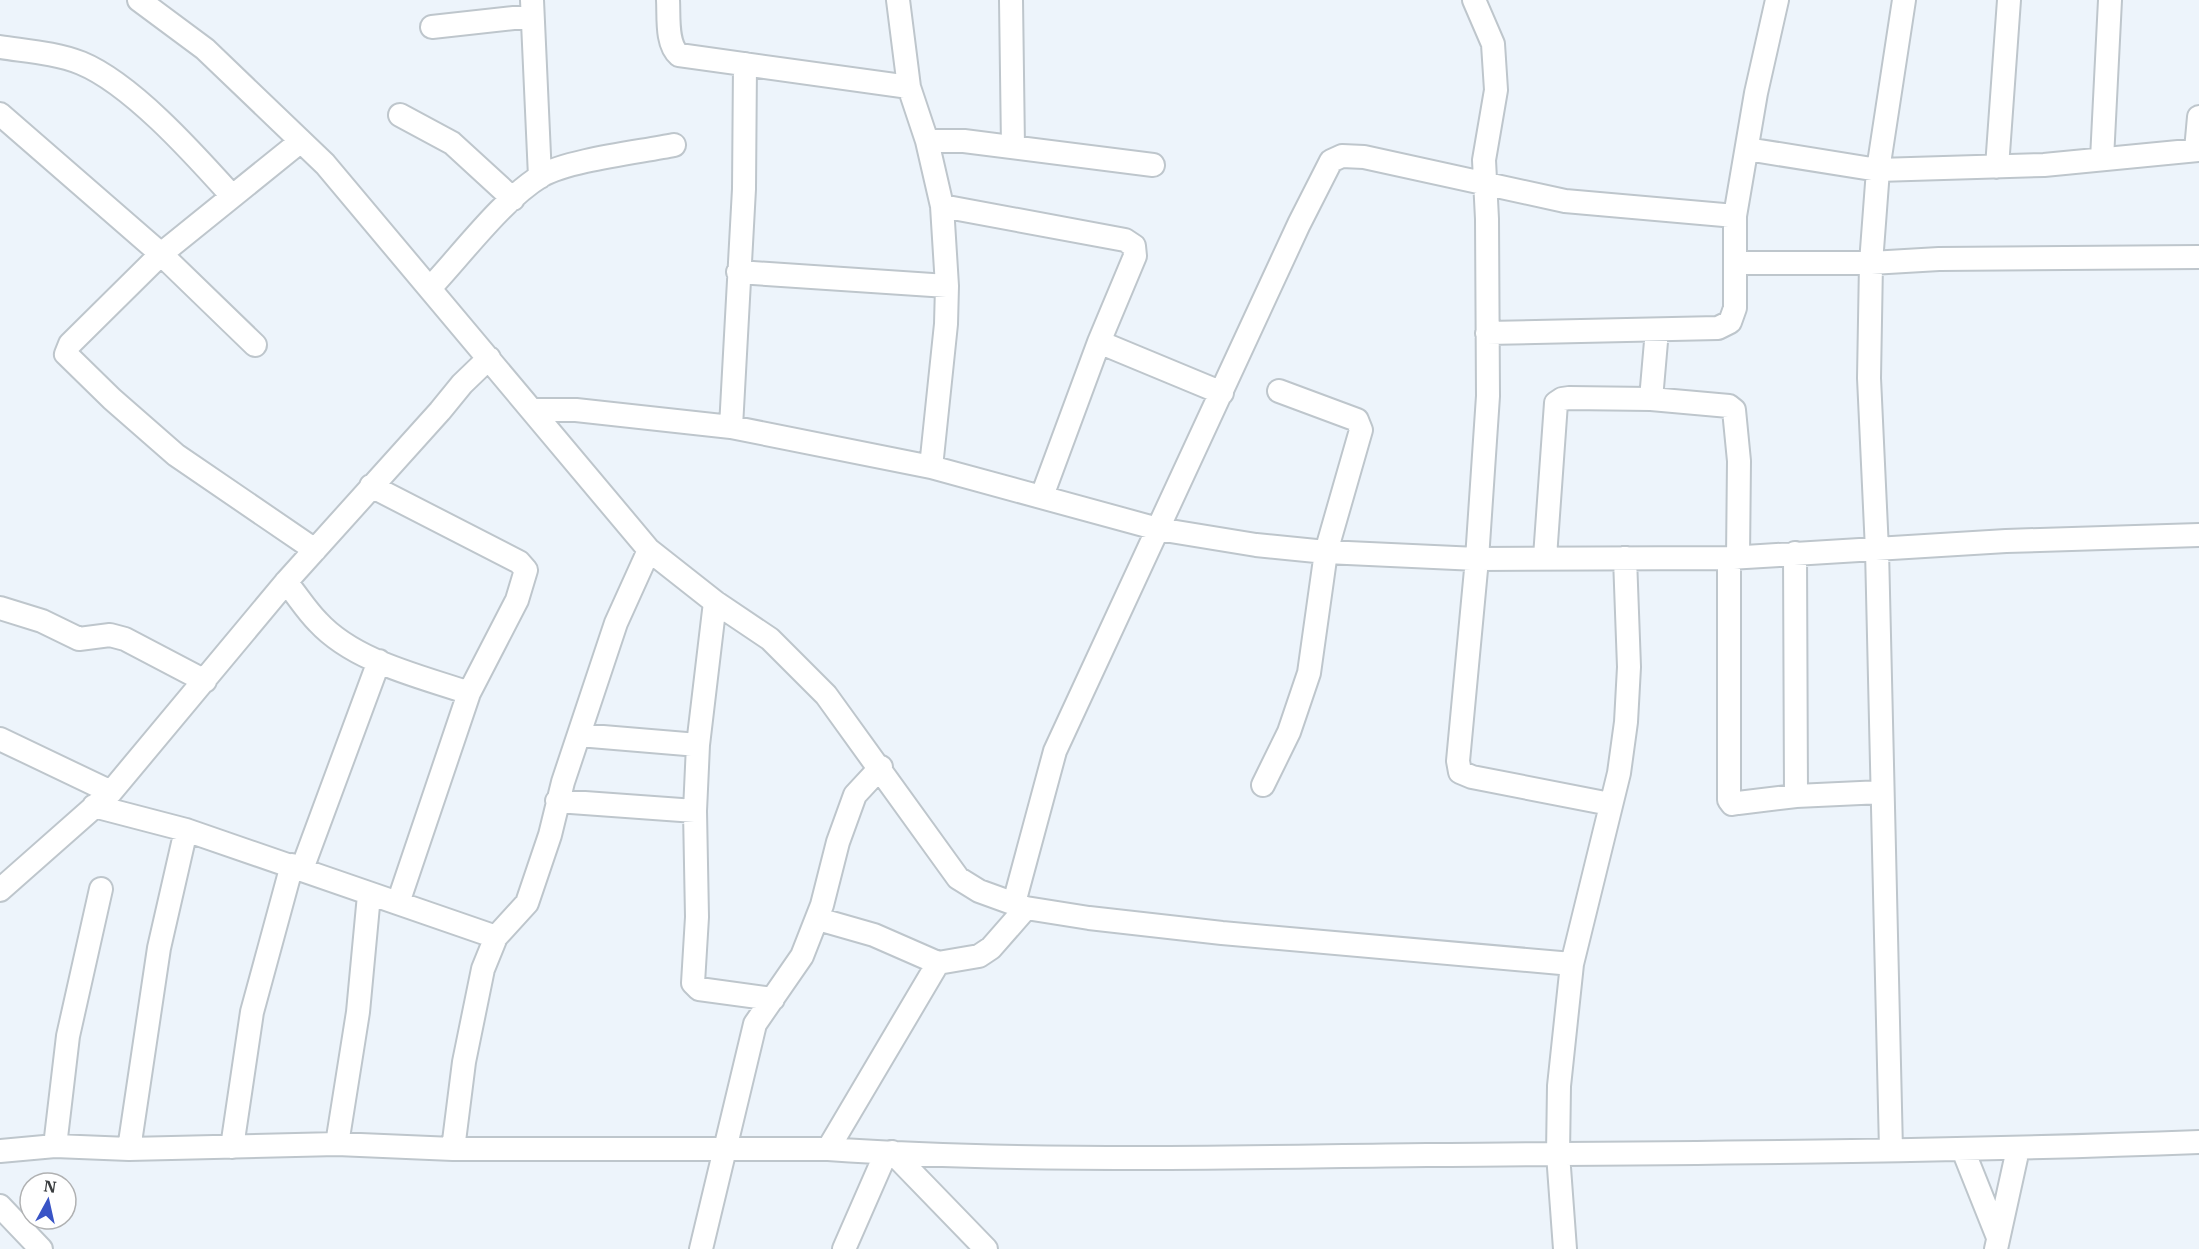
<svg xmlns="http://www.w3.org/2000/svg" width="2199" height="1249" viewBox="0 0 2199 1249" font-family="'IBM Plex Serif',serif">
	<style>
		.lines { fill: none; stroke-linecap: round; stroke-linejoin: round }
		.street-casing { stroke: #bec6cc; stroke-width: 26 }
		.street { stroke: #fff; stroke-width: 22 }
	</style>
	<rect width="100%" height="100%" fill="#edf4fb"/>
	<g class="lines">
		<defs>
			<path id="street" d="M 139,0 L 205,49 L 325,164 L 649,550 L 715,602 L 770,639 L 826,695 L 958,878 L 979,891 L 1026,908 L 1089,918 L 1222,933 L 1572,964
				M 532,0 L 540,177
				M 668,0 C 669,17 666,44 679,55 L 909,87
				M 898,0 L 909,87 L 927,141 L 942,206 L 947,286 L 946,324 L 931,467
				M 1011,0 L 1013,147
				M 1474,0 L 1493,44 L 1496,90 L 1484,160 L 1487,219 L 1488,396 L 1477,559 L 1458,761 L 1460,772 L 1472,777 L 1610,804
				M 432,27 L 532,16
				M 0,47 C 26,51 57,53 81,63 C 132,84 195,155 232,196
				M 0,114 L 161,254 L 255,345
				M 400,115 L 452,143 L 513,199
				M 301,141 L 161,254 L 70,344 L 66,354 L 112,399 L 176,455 L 315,550
				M 927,141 L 964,141 L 1153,165
				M 1747,149 L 1878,170 L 2044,165 L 2199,150
				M 2196,150 L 2199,117
				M 2102,159 L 2110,0
				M 1997,167 L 2009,0
				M 942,206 L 1125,240 L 1134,246 L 1135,256 L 1099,342 L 1042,496
				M 1735,263 L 1871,263 L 1939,259 L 2199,257
				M 738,272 L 947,286
				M 431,287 C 462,254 503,199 541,176 C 568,160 640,152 674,145
				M 1487,333 L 1718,328 L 1730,322 L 1735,308 L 1735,216 L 1756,93 L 1777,0
				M 1099,342 L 1222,393
				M 1651,399 L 1657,330
				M 533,410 L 576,410 L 731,427 L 931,467 L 1158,529 L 1256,545 L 1326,552 L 1477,559 L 1729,558 L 2006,541 L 2199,535
				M 731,427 L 744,189 L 745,64
				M 371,486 L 519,562 L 526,570 L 517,600 L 469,693 L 398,903
				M 1795,553 L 1796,796
				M 1545,557 L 1556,403 L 1562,399 L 1569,398 L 1651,399 L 1729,406 L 1734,410 L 1739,461 L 1738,558
				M 1729,558 L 1729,800 L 1732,804 L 1738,803 L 1796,796 L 1882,792
				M 286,582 C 297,595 306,610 318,622 C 355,662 420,676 469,693
				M 715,602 L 698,745 L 695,811 L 697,917 L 693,983 L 699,989 L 773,999
				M 0,608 L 42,621 L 79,639 L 110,635 L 125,639 L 205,681
				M 579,735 L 698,745
				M 0,739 L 111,792
				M 1263,785 L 1289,732 L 1309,673 L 1326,552 L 1361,430 L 1357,420 L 1279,391
				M 557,801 L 695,811
				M 94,806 L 186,830 L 496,937
				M 302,869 L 379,661
				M 0,890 L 111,792 L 286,582 L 440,411 L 462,384 L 489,358
				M 1014,903 L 1055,751 L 1299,224 L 1331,161 L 1342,156 L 1364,157 L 1565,201 L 1735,216
				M 818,919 L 874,935 L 938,963 L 979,956 L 991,948 L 1026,908
				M 337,1144 L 358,1012 L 369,895
				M 55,1146 L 68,1036 L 101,889
				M 232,1147 L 252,1012 L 292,865
				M 129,1149 L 159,948 L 186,830
				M 453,1149 L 464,1062 L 483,969 L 496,937 L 527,903 L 550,835 L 563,782 L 616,623 L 649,550
				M 828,1149 L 938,963
				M 1891,1150 L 1877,550 L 1869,378 L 1871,263 L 1878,170 L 1904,0
				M 1963,1150 L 1997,1235
				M 0,1151 L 55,1146 L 129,1149 L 337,1144 L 453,1149 L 828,1149 C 1027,1163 1228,1157 1427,1155 C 1685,1153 1942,1152 2199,1142
				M 892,1152 L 986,1249
				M 0,1206 L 41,1249
				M 701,1249 L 755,1024 L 802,956 L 822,905 L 838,842 L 855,795 L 881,767
				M 844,1249 L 886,1153
				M 1565,1249 L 1558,1154 L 1559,1086 L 1572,964 L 1619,773 L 1626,722 L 1629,667 L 1625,558
				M 1996,1249 L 2018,1149"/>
		</defs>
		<use href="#street" class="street-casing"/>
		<use href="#street" class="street"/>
	</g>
	<g transform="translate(48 1201) rotate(8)"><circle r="28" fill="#ffffff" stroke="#b0b1b2" stroke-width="1.5"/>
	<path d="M0-4.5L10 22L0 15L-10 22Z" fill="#3954c6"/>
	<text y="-9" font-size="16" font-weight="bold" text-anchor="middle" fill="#3a3d3f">N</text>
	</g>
</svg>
